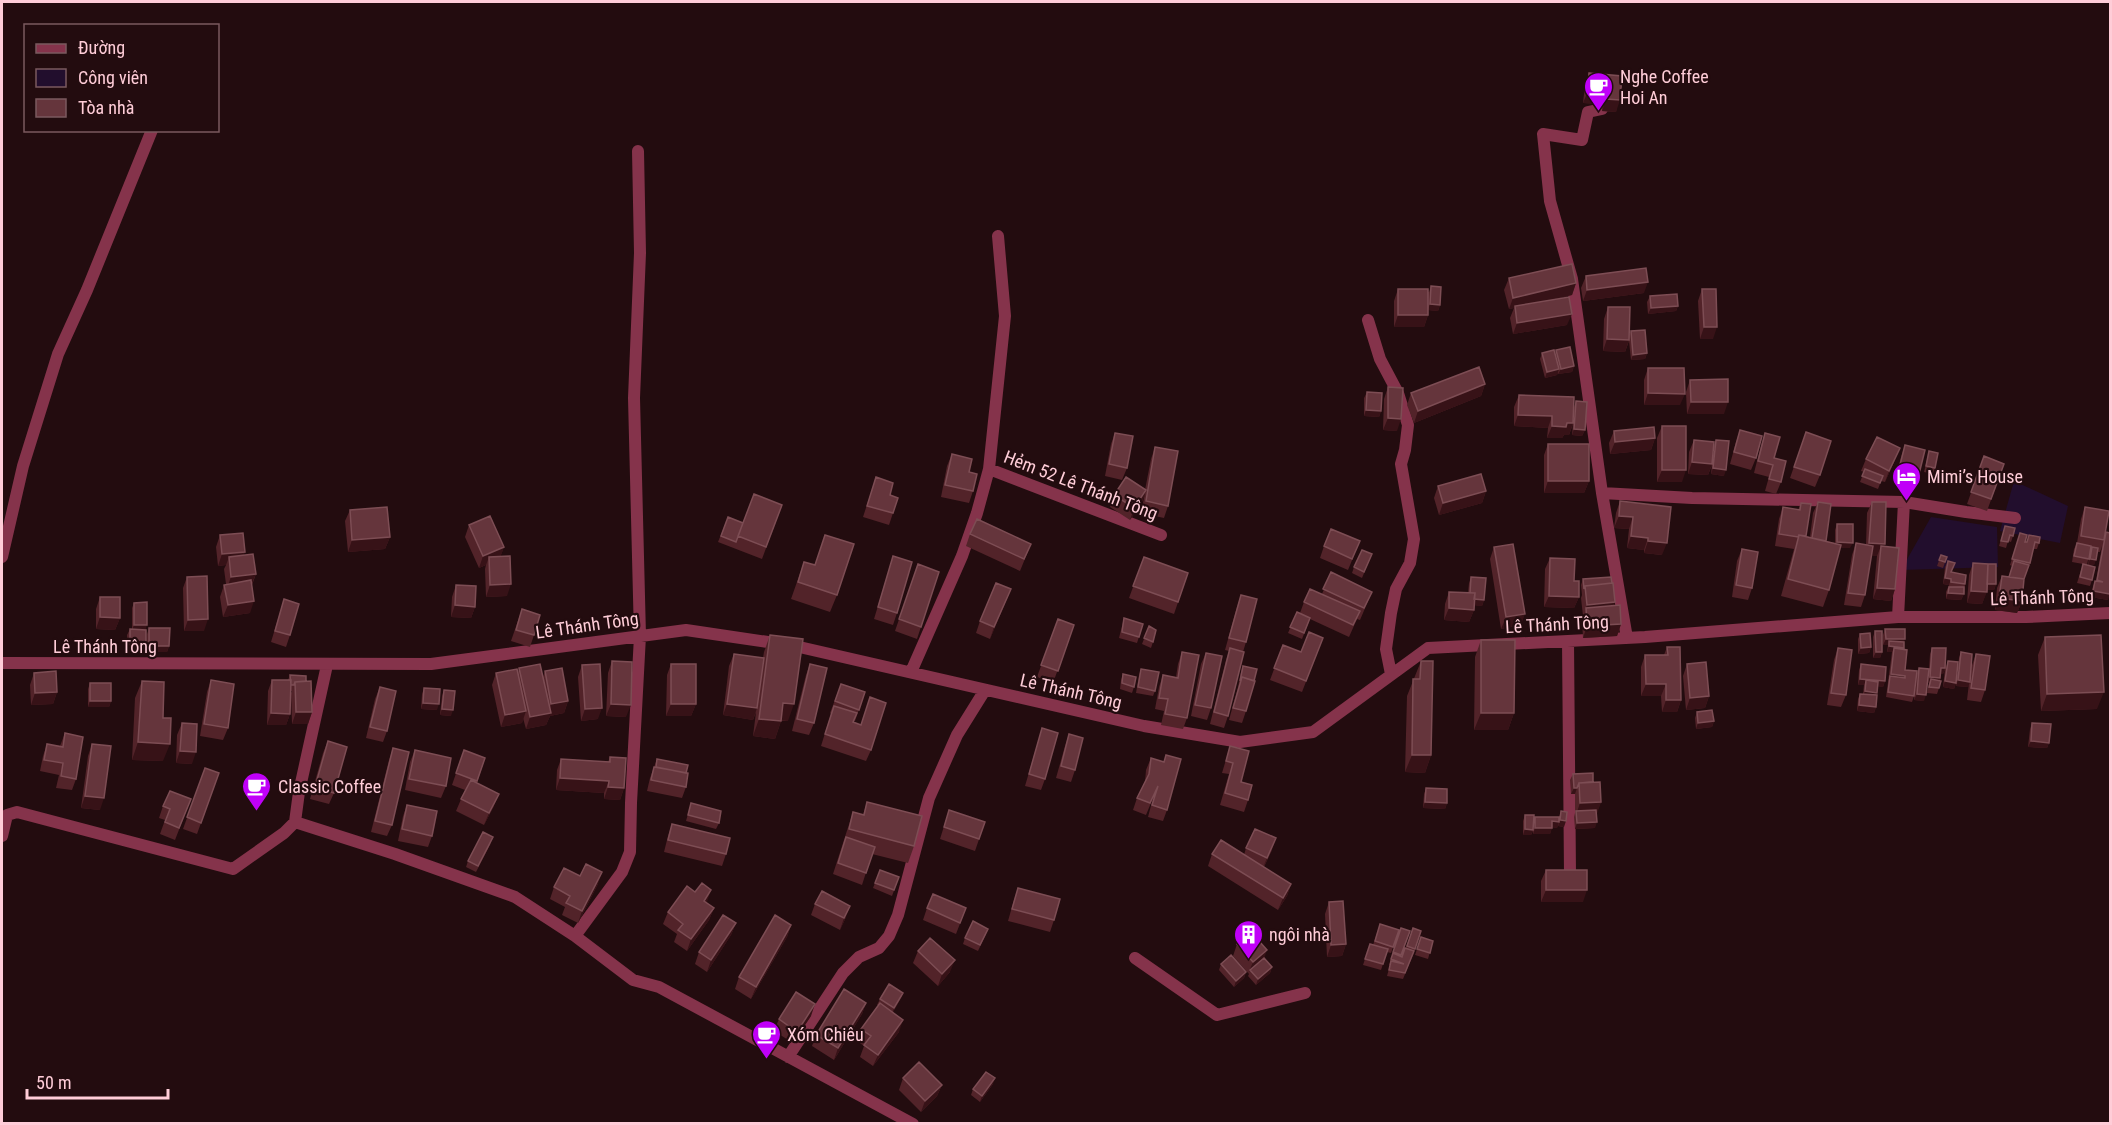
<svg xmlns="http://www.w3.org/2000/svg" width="2112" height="1125" viewBox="0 0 2112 1125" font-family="'Roboto Condensed',sans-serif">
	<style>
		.green { fill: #220e2d }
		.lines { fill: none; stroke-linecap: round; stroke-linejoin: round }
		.minor { stroke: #85334b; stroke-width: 12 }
		.wall { fill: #522329 }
		.shaded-wall { fill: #371217 }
		.building { fill: #65353c; stroke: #7d4d54; stroke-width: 1.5 }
		.labels { text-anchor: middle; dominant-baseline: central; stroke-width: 4.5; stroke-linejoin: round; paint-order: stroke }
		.poi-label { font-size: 18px; fill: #ffcdd8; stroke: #230c0f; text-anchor: start }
		.street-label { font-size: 18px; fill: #ffcdd8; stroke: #230c0f }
	</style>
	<rect width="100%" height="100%" fill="#230c0f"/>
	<path class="green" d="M 2014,481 L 2068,506 L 2060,543 L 2000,531 Z
		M 1931,517 L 1997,527 L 1998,567 L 1901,570 Z"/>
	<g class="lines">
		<path class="minor" d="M 1602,109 L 1588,112 L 1582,140 L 1543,134 L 1550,201 L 1572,279 L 1602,493 L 1627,638
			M 1368,320 L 1380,359 L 1398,393 L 1408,425 L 1405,450 L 1401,464 L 1414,539 L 1410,563 L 1396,589 L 1391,613 L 1386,649 L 1391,674
			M 989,469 L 1161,535
			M 1602,493 L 1692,498 L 1904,502 L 1966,512 L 2015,518
			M 2,557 L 23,466 L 58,354 L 87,290 L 152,130
			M 1898,617 L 1904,502
			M 1568,641 L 1570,874
			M 2,663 L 431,664 L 686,630 L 795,646 L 1144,726 L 1240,742 L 1313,732 L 1428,648 L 1645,637 L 1898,617 L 2026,617 L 2110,613
			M 911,672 L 962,556 L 977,513 L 989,469 L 1005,316 L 998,236
			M 295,822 L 299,792 L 327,665
			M 2,836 L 7,815 L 17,812 L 233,869 L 284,833 L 295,822 L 395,854 L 515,897 L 575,936 L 633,980 L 659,987 L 913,1124
			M 575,936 L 622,872 L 630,852 L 631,803 L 640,636 L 634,398 L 640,253 L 638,151
			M 1135,958 L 1217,1015 L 1305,993
			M 788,1057 L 843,973 L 859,957 L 879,948 L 889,936 L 898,915 L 929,798 L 957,735 L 985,690"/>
	</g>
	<path class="wall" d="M 1589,73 L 1622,76 L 1616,112 L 1602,111 L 1602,104 L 1583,103 L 1585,85 Z
		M 1586,276 L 1644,293 L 1583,301 L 1581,288 Z
		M 1509,278 L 1576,283 L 1572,295 L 1551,300 L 1567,325 L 1513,334 L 1510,318 L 1514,308 L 1509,309 L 1504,290 Z
		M 1431,286 L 1440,305 L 1438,311 L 1428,310 L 1428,315 L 1424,327 L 1394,327 L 1394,301 L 1398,289 L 1429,292 Z
		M 1702,289 L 1713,339 L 1700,339 L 1698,301 Z
		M 1650,296 L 1678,306 L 1676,311 L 1648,314 L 1647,302 Z
		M 1608,307 L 1629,334 L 1631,331 L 1647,353 L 1645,359 L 1631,360 L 1629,341 L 1625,352 L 1603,351 L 1604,319 Z
		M 1556,350 L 1574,366 L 1572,372 L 1558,374 L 1558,372 L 1557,375 L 1545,378 L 1540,359 L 1542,353 L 1555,354 Z
		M 1648,368 L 1680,405 L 1644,405 L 1644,380 Z
		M 1690,380 L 1724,414 L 1687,414 L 1686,392 Z
		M 1485,384 L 1481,396 L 1414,423 L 1407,405 L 1411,393 Z
		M 1388,387 L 1397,431 L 1383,430 L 1384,399 Z
		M 1367,392 L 1381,411 L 1379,417 L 1364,416 L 1364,398 Z
		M 1519,395 L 1574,417 L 1574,407 L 1576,401 L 1585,430 L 1582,436 L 1572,435 L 1573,424 L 1569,435 L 1564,435 L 1562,438 L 1547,438 L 1548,428 L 1514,426 L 1514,407 Z
		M 1662,426 L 1682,482 L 1657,482 L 1657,438 Z
		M 1740,430 L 1756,458 L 1751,470 L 1730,464 L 1736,442 Z
		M 1614,431 L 1655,438 L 1651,450 L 1610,454 L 1609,443 Z
		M 1806,432 L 1820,475 L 1815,487 L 1790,478 Z
		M 1115,433 L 1127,468 L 1122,480 L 1105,476 L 1111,444 Z
		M 1765,433 L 1781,482 L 1776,494 L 1765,491 L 1769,477 L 1754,473 L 1761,445 Z
		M 1694,440 L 1713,457 L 1714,446 L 1716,440 L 1724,476 L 1711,474 L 1712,465 L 1708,475 L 1688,474 L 1689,452 Z
		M 1548,444 L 1589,481 L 1584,493 L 1544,493 L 1544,455 Z
		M 1905,445 L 1919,474 L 1915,486 L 1895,481 L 1901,457 Z
		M 1155,447 L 1168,506 L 1164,518 L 1141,513 L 1145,493 L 1142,502 L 1130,520 L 1110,507 L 1114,495 L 1145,490 L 1151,459 Z
		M 1929,451 L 1935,468 L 1933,474 L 1924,472 Z
		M 952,454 L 969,472 L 973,491 L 969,503 L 941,497 L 947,466 Z
		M 1984,456 L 2004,464 L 1987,511 L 1967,504 Z
		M 1866,459 L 1895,460 L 1885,482 L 1881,481 L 1878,489 L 1860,482 L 1864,472 L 1861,471 Z
		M 876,477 L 890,495 L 893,513 L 889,525 L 863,517 Z
		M 1438,486 L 1486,491 L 1482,503 L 1439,515 L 1434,498 Z
		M 1620,501 L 1662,555 L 1644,553 L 1644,550 L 1627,548 L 1629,529 L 1614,528 L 1616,513 Z
		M 1818,502 L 1826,541 L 1835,543 L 1835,530 L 1837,524 L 1850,548 L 1840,548 L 1829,590 L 1823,607 L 1781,596 L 1794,549 L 1775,546 L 1779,519 L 1783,507 L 1798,510 L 1801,503 L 1806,536 L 1810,537 L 1813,513 Z
		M 1872,502 L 1885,544 L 1884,546 L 1895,589 L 1891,601 L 1873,599 L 1877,556 L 1871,555 L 1865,595 L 1861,607 L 1844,605 L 1852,555 L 1856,543 L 1866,545 L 1867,513 Z
		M 782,505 L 762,559 L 718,542 L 728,517 L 743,523 Z
		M 2085,507 L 2105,533 L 2108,600 L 2091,597 L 2093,586 L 2096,581 L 2102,546 L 2100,552 L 2097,552 L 2094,565 L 2088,565 L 2090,550 L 2087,565 L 2092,580 L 2090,586 L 2077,583 L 2083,564 L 2072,562 L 2074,549 L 2077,543 L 2081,519 Z
		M 350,510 L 390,537 L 385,549 L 348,552 L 345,521 Z
		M 469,525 L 504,547 L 500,557 L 507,596 L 486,597 L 485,569 L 486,565 L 479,568 L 465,537 Z
		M 2005,526 L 2013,536 L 2011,542 L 2008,541 L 2006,548 L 1999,546 Z
		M 2020,533 L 2025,542 L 2027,542 L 2029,535 L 2039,543 L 2037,549 L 2033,549 L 2030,563 L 2024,579 L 2022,601 L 2017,613 L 1995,610 L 1997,588 L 2002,576 L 2009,577 L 2012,566 L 2010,565 Z
		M 970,534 L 1031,544 L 1020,571 L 966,546 Z
		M 220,535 L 245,552 L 243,555 L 256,574 L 252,585 L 250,613 L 223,617 L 220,597 L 224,585 L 226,584 L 224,569 L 226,565 L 218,566 L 216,547 Z
		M 825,535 L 837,595 L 830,612 L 791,599 L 804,562 L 815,565 Z
		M 1324,546 L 1355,553 L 1348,570 L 1320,558 Z
		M 1494,547 L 1521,625 L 1501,629 L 1490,559 Z
		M 1742,549 L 1752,588 L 1748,600 L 1732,597 L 1737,561 Z
		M 1372,554 L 1362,578 L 1352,573 L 1354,567 Z
		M 1941,555 L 1947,557 L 1943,568 L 1937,566 Z
		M 893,556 L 897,613 L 893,625 L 874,619 Z
		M 1144,557 L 1188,573 L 1174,614 L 1129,598 Z
		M 1550,558 L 1574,581 L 1579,597 L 1574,608 L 1544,607 L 1545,569 Z
		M 1948,561 L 1952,573 L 1965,584 L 1964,594 L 1961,600 L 1946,599 L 1946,592 L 1949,585 L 1943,584 L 1945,567 Z
		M 1973,563 L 1996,584 L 1994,590 L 1987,590 L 1982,604 L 1967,603 L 1969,575 Z
		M 918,564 L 939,572 L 917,639 L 895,631 Z
		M 1331,572 L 1372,592 L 1360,620 L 1357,619 L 1349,637 L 1310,619 L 1302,639 L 1288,633 L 1297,612 L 1300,613 L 1304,602 L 1322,594 Z
		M 187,577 L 204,631 L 184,631 L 183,588 Z
		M 1471,577 L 1484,600 L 1482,606 L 1474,605 L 1474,610 L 1469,622 L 1444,620 L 1445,604 L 1449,592 L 1468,593 L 1469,583 Z
		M 1583,579 L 1614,606 L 1621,624 L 1617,636 L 1583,638 L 1582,619 L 1583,616 L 1581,598 L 1582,595 L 1581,585 Z
		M 456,585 L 475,607 L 471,618 L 451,617 L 452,597 Z
		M 1011,589 L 990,639 L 976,633 L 980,621 Z
		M 1241,595 L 1246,642 L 1243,652 L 1228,716 L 1224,728 L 1210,724 L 1226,660 L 1229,651 L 1225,650 L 1237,607 Z
		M 100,597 L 120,618 L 115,630 L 96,629 L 96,609 Z
		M 284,599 L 290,635 L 286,647 L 271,642 Z
		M 134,603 L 146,630 L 144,653 L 128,653 L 127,635 L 130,629 L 132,630 L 132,608 Z
		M 522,609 L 534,635 L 530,647 L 511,641 Z
		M 1124,618 L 1143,624 L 1137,643 L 1119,638 Z
		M 1058,619 L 1074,625 L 1053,683 L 1037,677 Z
		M 1149,626 L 1153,642 L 1151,648 L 1142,644 Z
		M 149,628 L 169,646 L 167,652 L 146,652 L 147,634 Z
		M 1885,629 L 1904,642 L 1903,649 L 1905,670 L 1917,673 L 1919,668 L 1924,701 L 1914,700 L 1916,680 L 1914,696 L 1912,702 L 1886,697 L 1892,652 L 1887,652 L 1888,645 L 1883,645 L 1883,635 Z
		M 1875,631 L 1882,652 L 1880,658 L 1873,658 L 1873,637 Z
		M 1860,634 L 1871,647 L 1869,653 L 1858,654 L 1858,639 Z
		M 770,635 L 788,721 L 781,721 L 775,739 L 753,736 L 756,712 L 753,720 L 723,715 L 729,666 L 734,654 L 763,658 L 764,652 Z
		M 2045,637 L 2097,709 L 2041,711 L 2038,655 Z
		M 1323,638 L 1302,692 L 1270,680 L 1283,645 L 1301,652 Z
		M 1481,640 L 1514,713 L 1508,730 L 1474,730 L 1475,657 Z
		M 1667,647 L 1681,700 L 1677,712 L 1662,712 L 1661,696 L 1641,696 L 1641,667 L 1645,655 L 1664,655 Z
		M 1838,648 L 1846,695 L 1841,707 L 1827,705 L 1834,660 Z
		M 1932,648 L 1946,667 L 1948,661 L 1956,683 L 1954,689 L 1943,687 L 1945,669 L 1943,674 L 1941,674 L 1939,688 L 1937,694 L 1927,693 L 1929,683 L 1928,683 L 1930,654 Z
		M 1182,652 L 1187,718 L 1183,729 L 1161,725 L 1164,711 L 1155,709 L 1159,687 L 1163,675 L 1176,677 L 1178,664 Z
		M 1961,652 L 1972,665 L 1976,654 L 1985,690 L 1981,702 L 1967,700 L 1969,683 L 1968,687 L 1956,686 L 1959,658 Z
		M 1206,653 L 1211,708 L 1207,720 L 1191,716 L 1201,664 Z
		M 612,661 L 626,717 L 606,716 L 608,673 Z
		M 1421,661 L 1431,755 L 1425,773 L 1405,772 L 1407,696 Z
		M 671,664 L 696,704 L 691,716 L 666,716 L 667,675 Z
		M 810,664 L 814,723 L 809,735 L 792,731 L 806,675 Z
		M 1687,664 L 1709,696 L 1705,708 L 1686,710 L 1683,676 Z
		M 1861,664 L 1885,681 L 1883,687 L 1878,686 L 1876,695 L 1876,707 L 1874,713 L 1857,711 L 1858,699 L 1860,694 L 1863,694 L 1864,685 L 1858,685 L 1859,670 Z
		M 582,665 L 598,719 L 581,721 L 578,677 Z
		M 1243,666 L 1246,711 L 1242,723 L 1229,720 L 1238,687 L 1241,672 Z
		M 519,668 L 543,677 L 545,671 L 568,701 L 564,713 L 550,716 L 546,725 L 526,729 L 523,718 L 522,723 L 501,727 L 492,685 L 496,673 L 518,672 Z
		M 1141,669 L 1155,691 L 1153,696 L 1136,693 L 1139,675 Z
		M 34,673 L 57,692 L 53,704 L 31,705 L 30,685 Z
		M 1123,674 L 1134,687 L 1132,693 L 1120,689 L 1121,680 Z
		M 290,675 L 306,681 L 312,712 L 308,724 L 292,724 L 291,693 L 292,691 L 291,691 L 290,714 L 286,725 L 267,725 L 268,691 L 272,680 L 288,680 Z
		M 211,680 L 228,728 L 223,740 L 200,736 L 207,692 Z
		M 142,681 L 163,718 L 163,761 L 132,760 L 135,698 Z
		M 90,683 L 111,701 L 109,707 L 88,707 L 88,689 Z
		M 841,684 L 865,692 L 855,721 L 854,721 L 853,722 L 871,750 L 866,761 L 821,746 L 831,714 L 830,713 Z
		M 380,687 L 387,731 L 383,742 L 366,738 L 375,699 Z
		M 424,688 L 437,710 L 421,709 L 422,694 Z
		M 444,690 L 451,716 L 440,715 L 442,696 Z
		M 1697,712 L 1714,721 L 1712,727 L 1696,729 L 1695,718 Z
		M 182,723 L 192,764 L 176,763 L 177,735 Z
		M 2032,723 L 2049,743 L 2047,748 L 2028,747 L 2030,729 Z
		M 1042,728 L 1045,779 L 1041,790 L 1025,786 Z
		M 65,733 L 76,779 L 72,790 L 56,788 L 59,775 L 40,771 L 43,756 L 47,744 L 60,746 Z
		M 1069,734 L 1075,770 L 1071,782 L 1056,778 L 1065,746 Z
		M 328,741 L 334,793 L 329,804 L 310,799 L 323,753 Z
		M 92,744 L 100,810 L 81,808 L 88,756 Z
		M 1230,746 L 1241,782 L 1248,800 L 1244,812 L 1220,805 L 1229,774 L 1222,773 Z
		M 393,748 L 392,825 L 387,836 L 371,832 L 389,760 Z
		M 415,750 L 446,786 L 441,798 L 405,790 L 410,762 Z
		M 464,750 L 485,758 L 477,783 L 494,806 L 484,825 L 456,811 L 465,790 L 452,785 Z
		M 1166,755 L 1167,810 L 1163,821 L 1148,817 L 1153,798 L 1146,815 L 1133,810 L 1137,798 L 1145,782 L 1146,770 L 1151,758 L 1164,762 Z
		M 610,757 L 624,788 L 620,800 L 604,799 L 604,793 L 556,790 L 557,770 L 561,759 L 608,762 Z
		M 657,759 L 686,773 L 686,787 L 682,798 L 647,791 L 650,778 Z
		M 205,768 L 219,773 L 197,834 L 183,829 Z
		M 1573,774 L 1593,782 L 1601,802 L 1596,814 L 1595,828 L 1575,829 L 1574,817 L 1575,813 L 1575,794 L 1571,794 L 1570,780 Z
		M 1426,788 L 1447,803 L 1445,809 L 1423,808 L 1424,794 Z
		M 191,799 L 175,840 L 160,834 L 165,820 L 159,818 L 163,806 Z
		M 867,802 L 914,846 L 908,863 L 872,854 L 862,885 L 833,874 L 853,812 L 863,815 Z
		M 691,803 L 719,823 L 716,829 L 686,821 Z
		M 407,805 L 432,836 L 428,847 L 398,841 L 403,816 Z
		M 949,810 L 985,822 L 975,851 L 940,839 Z
		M 1561,811 L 1564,827 L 1558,826 L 1558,824 L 1557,828 L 1552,827 L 1550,834 L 1533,834 L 1533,831 L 1531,835 L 1523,835 L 1523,821 L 1525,815 L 1533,821 L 1535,817 L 1559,817 Z
		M 672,824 L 726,854 L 722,866 L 664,852 L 668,836 Z
		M 491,843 L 476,872 L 466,867 L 468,861 Z
		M 1246,848 L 1272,850 L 1264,867 L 1291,884 L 1287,896 L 1278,910 L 1208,866 L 1212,854 L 1244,855 Z
		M 880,870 L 899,877 L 892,896 L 873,888 Z
		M 1546,870 L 1583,902 L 1541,902 L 1541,881 Z
		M 580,876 L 598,884 L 578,923 L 562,915 L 565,907 L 550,899 L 554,887 Z
		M 1018,888 L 1054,920 L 1050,932 L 1008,921 L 1014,900 Z
		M 1329,902 L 1346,944 L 1342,956 L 1327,957 L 1325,914 Z
		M 706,903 L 714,908 L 709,920 L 687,951 L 674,942 L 677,934 L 663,924 L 668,912 Z
		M 815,904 L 846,917 L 840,930 L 811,915 Z
		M 927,908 L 966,908 L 956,934 L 923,920 Z
		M 736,923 L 731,935 L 707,972 L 695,964 L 699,952 Z
		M 1380,924 L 1399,930 L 1391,953 L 1387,952 L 1381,970 L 1363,965 L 1370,944 L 1373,945 Z
		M 791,925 L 787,937 L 751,999 L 735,989 L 739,977 Z
		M 1401,928 L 1410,931 L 1401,956 L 1402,957 L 1413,928 L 1421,931 L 1413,955 L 1403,979 L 1387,976 L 1390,965 L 1389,965 Z
		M 986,934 L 978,951 L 963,944 L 965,938 Z
		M 1421,937 L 1433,941 L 1428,959 L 1415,955 Z
		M 1237,944 L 1264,958 L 1272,967 L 1270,973 L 1256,985 L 1248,976 L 1249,974 L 1233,956 Z
		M 918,951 L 950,972 L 938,986 L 913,963 Z
		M 1221,964 L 1246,972 L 1244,978 L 1234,987 L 1219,970 Z
		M 903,993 L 901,998 L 893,1012 L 899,1032 L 873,1066 L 860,1057 L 864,1046 L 857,1041 L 861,1029 L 879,1005 L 877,1005 L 880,999 Z
		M 866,1003 L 862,1014 L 834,1060 L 812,1046 L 816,1035 Z
		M 811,1016 L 793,1043 L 774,1031 L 779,1019 Z
		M 903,1078 L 942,1085 L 937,1096 L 921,1112 L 899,1090 Z
		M 993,1084 L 980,1102 L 971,1095 L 973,1089 Z"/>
	<path class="shaded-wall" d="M 1588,91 L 1606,93 L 1602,104 L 1583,103 Z
		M 1606,99 L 1620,100 L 1616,112 L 1602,111 Z
		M 1648,282 L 1644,293 L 1583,301 L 1587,290 Z
		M 1576,283 L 1572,295 L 1515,308 L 1515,306 L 1514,308 L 1509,309 L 1513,298 Z
		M 1430,304 L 1440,305 L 1438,311 L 1428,310 Z
		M 1678,306 L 1676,311 L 1648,314 L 1651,308 Z
		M 1572,314 L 1567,325 L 1513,334 L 1517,323 Z
		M 1398,315 L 1428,315 L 1424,327 L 1394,327 Z
		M 1704,327 L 1717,327 L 1713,339 L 1700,339 Z
		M 1607,339 L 1629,340 L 1625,352 L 1603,351 Z
		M 1647,353 L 1645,359 L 1631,360 L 1633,355 Z
		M 1574,366 L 1572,372 L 1558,374 L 1561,369 Z
		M 1559,369 L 1557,375 L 1545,378 L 1547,372 Z
		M 1485,384 L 1481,396 L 1414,423 L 1418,411 Z
		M 1648,393 L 1685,394 L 1680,405 L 1644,405 Z
		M 1691,402 L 1728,402 L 1724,414 L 1687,414 Z
		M 1366,410 L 1381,411 L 1379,417 L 1364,416 Z
		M 1518,415 L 1552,416 L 1548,428 L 1514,426 Z
		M 1388,418 L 1401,419 L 1397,431 L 1383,430 Z
		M 1567,423 L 1573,423 L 1569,435 L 1564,435 L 1562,438 L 1547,438 L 1552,426 Z
		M 1574,429 L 1585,430 L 1582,436 L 1572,435 Z
		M 1655,438 L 1651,450 L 1610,454 L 1615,442 Z
		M 1900,448 L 1895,460 L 1885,482 L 1889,471 Z
		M 1692,462 L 1712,464 L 1708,475 L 1688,474 Z
		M 1713,468 L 1726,470 L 1724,476 L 1711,474 Z
		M 1662,470 L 1686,470 L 1682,482 L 1657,482 Z
		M 1548,481 L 1589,481 L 1584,493 L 1544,493 Z
		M 1146,490 L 1142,502 L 1130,520 L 1134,508 Z
		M 1486,491 L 1482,503 L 1439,515 L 1443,503 Z
		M 1619,516 L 1633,517 L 1629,529 L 1614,528 Z
		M 1631,536 L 1648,538 L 1644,550 L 1627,548 Z
		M 390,537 L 385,549 L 348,552 L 352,540 Z
		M 1648,541 L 1667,543 L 1662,555 L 1644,553 Z
		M 1837,542 L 1853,543 L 1850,548 L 1834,548 Z
		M 1869,543 L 1885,544 L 1880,556 L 1881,546 L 1877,556 L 1865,555 Z
		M 504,547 L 500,558 L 489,557 L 486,565 L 479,568 L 483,556 Z
		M 245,552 L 240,564 L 229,557 L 226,565 L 218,566 L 222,554 Z
		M 2090,559 L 2096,560 L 2094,565 L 2088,565 Z
		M 256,574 L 251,585 L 227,588 L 231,577 Z
		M 1945,578 L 1951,579 L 1949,585 L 1943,584 Z
		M 511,584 L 507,596 L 486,597 L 490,585 Z
		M 1987,584 L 1996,584 L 1994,590 L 1985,590 Z
		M 1877,588 L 1895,589 L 1891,601 L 1873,599 Z
		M 1011,589 L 1006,601 L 990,639 L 994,627 Z
		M 1971,591 L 1987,592 L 1982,604 L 1967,603 Z
		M 2093,591 L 2110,594 L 2108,600 L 2091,597 Z
		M 1948,593 L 1964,594 L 1961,600 L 1946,599 Z
		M 1549,596 L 1579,597 L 1574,608 L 1544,607 Z
		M 1999,598 L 2022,601 L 2017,613 L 1995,610 Z
		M 1469,599 L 1484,600 L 1482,606 L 1467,605 Z
		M 254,601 L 250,613 L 223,617 L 228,605 Z
		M 1615,602 L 1611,614 L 1586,608 L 1583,616 L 1587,605 Z
		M 455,605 L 475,607 L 471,618 L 451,617 Z
		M 1449,608 L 1474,610 L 1469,622 L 1444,620 Z
		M 1525,614 L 1521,625 L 1501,629 L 1506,617 Z
		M 100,617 L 120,618 L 115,630 L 96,629 Z
		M 208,619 L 204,631 L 184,631 L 188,620 Z
		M 1621,624 L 1617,636 L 1583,638 L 1587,626 Z
		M 134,625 L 147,625 L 145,631 L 132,631 Z
		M 1886,639 L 1905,639 L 1903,645 L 1889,641 L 1888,645 L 1883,645 Z
		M 149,646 L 169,646 L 167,652 L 146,652 Z
		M 1889,646 L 1904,648 L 1901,654 L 1894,648 L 1892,652 L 1887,652 Z
		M 130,647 L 146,647 L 144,653 L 128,653 Z
		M 1871,647 L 1869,653 L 1858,654 L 1861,648 Z
		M 1876,652 L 1882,652 L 1880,658 L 1873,658 Z
		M 1941,668 L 1945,668 L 1943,674 L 1939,674 Z
		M 1891,674 L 1905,676 L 1903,682 L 1890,676 L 1888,680 Z
		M 1930,677 L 1940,678 L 1938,684 L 1931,679 L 1929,683 L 1928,683 Z
		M 1860,679 L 1885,681 L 1883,687 L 1865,685 L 1866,680 L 1864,685 L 1858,685 Z
		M 1958,680 L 1970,682 L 1968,687 L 1956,686 Z
		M 1945,681 L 1956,683 L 1954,689 L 1943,687 Z
		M 1646,684 L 1666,684 L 1661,696 L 1641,696 Z
		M 1865,691 L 1877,693 L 1875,699 L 1863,697 Z
		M 57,692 L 53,704 L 31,705 L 35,693 Z
		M 2104,692 L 2097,709 L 2041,711 L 2047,694 Z
		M 1917,694 L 1926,695 L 1924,701 L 1914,700 Z
		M 1709,696 L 1705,708 L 1686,710 L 1690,698 Z
		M 1666,700 L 1681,700 L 1677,712 L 1662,712 Z
		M 90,701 L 111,701 L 109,707 L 88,707 Z
		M 568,701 L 564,713 L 550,716 L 546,725 L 526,729 L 530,717 L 548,713 L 551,704 Z
		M 423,703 L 439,704 L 437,710 L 421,709 Z
		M 783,703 L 794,704 L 788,721 L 777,720 Z
		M 611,704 L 631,705 L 626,717 L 606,716 Z
		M 671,704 L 696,704 L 691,716 L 666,716 Z
		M 727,704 L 757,708 L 753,720 L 723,715 Z
		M 1859,705 L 1876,707 L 1874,713 L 1857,711 Z
		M 602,708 L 598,719 L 581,721 L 585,709 Z
		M 442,709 L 453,710 L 451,716 L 440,715 Z
		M 526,711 L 522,723 L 501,727 L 505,715 Z
		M 296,712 L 312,712 L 308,724 L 292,724 Z
		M 271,713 L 290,714 L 286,725 L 267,725 Z
		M 1481,713 L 1514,713 L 1508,730 L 1474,730 Z
		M 759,719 L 781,721 L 775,739 L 753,736 Z
		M 1714,721 L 1712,727 L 1696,729 L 1698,723 Z
		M 2031,741 L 2049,743 L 2047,748 L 2028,747 Z
		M 138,742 L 170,744 L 163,761 L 132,760 Z
		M 180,751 L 196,752 L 192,764 L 176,763 Z
		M 1412,755 L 1431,755 L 1425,773 L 1405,772 Z
		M 560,778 L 609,781 L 604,793 L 556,790 Z
		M 608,787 L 624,788 L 620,800 L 604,799 Z
		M 1574,788 L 1577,788 L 1575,794 L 1571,794 Z
		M 499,794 L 494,806 L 484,825 L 489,813 Z
		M 85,796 L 104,798 L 100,810 L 81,808 Z
		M 1425,802 L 1447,803 L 1445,809 L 1423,808 Z
		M 1601,802 L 1597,814 L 1576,815 L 1580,803 Z
		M 1560,820 L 1566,821 L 1564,827 L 1558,826 Z
		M 1552,821 L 1559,822 L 1557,828 L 1550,827 Z
		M 1597,822 L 1595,828 L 1575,829 L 1577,823 Z
		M 1535,828 L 1552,828 L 1550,834 L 1533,834 Z
		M 1525,829 L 1533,830 L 1531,835 L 1523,835 Z
		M 1276,838 L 1272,850 L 1262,870 L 1267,858 Z
		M 602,872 L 598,884 L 578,923 L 582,911 Z
		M 1291,884 L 1287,896 L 1278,910 L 1283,898 Z
		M 711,890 L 707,902 L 699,912 L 704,901 Z
		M 1546,890 L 1587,890 L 1583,902 L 1541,902 Z
		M 850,906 L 846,917 L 840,930 L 844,918 Z
		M 714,908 L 709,920 L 687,951 L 691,939 Z
		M 736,923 L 731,935 L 707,972 L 711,960 Z
		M 791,925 L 787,937 L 751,999 L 756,987 Z
		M 1346,944 L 1342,956 L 1327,957 L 1331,945 Z
		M 1267,950 L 1263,962 L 1250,970 L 1248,974 L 1253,962 Z
		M 955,960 L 950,972 L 938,986 L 942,974 Z
		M 1272,967 L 1270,973 L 1256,985 L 1258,979 Z
		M 1246,972 L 1244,978 L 1234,987 L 1236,981 Z
		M 903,993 L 901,998 L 892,1014 L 894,1008 Z
		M 866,1003 L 862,1014 L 834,1060 L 838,1048 Z
		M 815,1004 L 811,1016 L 793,1043 L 797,1032 Z
		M 903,1020 L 899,1032 L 873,1066 L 878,1055 Z
		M 995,1078 L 993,1084 L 980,1102 L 982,1096 Z
		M 942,1085 L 937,1096 L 921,1112 L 925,1101 Z"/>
	<path class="building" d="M 1589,73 L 1622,76 L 1620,100 L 1606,99 L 1606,93 L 1588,91 Z
		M 1572,264 L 1576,283 L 1513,298 L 1509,278 Z
		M 1646,268 L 1648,282 L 1587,290 L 1586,276 Z
		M 1431,286 L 1441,287 L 1440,305 L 1430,304 Z
		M 1398,289 L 1428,289 L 1428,315 L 1398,315 Z
		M 1702,289 L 1716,289 L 1717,327 L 1704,327 Z
		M 1677,294 L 1678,306 L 1651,308 L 1650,296 Z
		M 1569,297 L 1572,314 L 1517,323 L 1515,306 Z
		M 1608,307 L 1630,307 L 1629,340 L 1607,339 Z
		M 1645,330 L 1647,353 L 1633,355 L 1631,331 Z
		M 1570,347 L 1574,366 L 1561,369 L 1556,350 Z
		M 1554,350 L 1559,369 L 1547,372 L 1542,353 Z
		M 1479,367 L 1485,384 L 1418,411 L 1411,393 Z
		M 1648,368 L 1684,368 L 1685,394 L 1648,393 Z
		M 1728,379 L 1728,402 L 1691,402 L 1690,380 Z
		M 1388,387 L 1403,388 L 1401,419 L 1388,418 Z
		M 1367,392 L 1382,393 L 1381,411 L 1366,410 Z
		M 1519,395 L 1574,397 L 1573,423 L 1567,423 L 1566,427 L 1552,426 L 1552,416 L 1518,415 Z
		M 1576,401 L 1587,402 L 1585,430 L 1574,429 Z
		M 1662,426 L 1686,426 L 1686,470 L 1662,470 Z
		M 1654,427 L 1655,438 L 1615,442 L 1614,431 Z
		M 1740,430 L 1762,436 L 1756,458 L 1734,452 Z
		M 1806,432 L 1831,441 L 1820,475 L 1794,467 Z
		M 1115,433 L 1133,436 L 1127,468 L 1109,464 Z
		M 1765,433 L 1780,437 L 1774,458 L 1786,461 L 1781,482 L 1769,479 L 1773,465 L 1758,461 Z
		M 1877,437 L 1900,448 L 1889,471 L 1866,459 Z
		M 1694,440 L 1714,442 L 1712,464 L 1692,462 Z
		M 1716,440 L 1729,441 L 1726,470 L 1713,468 Z
		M 1548,444 L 1589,444 L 1589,481 L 1548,481 Z
		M 1905,445 L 1925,450 L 1919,474 L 1899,469 Z
		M 1155,447 L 1178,451 L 1168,506 L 1146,501 Z
		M 1929,451 L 1938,453 L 1935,468 L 1926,466 Z
		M 952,454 L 972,459 L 969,472 L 977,474 L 973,491 L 945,485 Z
		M 1984,456 L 2004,464 L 1991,499 L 1971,492 Z
		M 1865,469 L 1883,476 L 1880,483 L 1862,476 Z
		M 1481,474 L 1486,491 L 1443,503 L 1438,486 Z
		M 876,477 L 893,483 L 890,495 L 898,498 L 893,513 L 867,506 Z
		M 1126,477 L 1146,490 L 1134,508 L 1114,495 Z
		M 754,494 L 782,505 L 766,547 L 738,536 Z
		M 1620,501 L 1671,507 L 1667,543 L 1648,541 L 1648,538 L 1631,536 L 1633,517 L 1619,516 Z
		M 1818,502 L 1831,504 L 1826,541 L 1812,538 Z
		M 1872,502 L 1886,502 L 1885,544 L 1869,543 Z
		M 1801,503 L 1811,504 L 1806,536 L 1799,535 L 1798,537 L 1779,534 L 1783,507 L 1800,510 Z
		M 387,507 L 390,537 L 352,540 L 350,510 Z
		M 2085,507 L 2109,511 L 2104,540 L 2081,536 Z
		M 490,516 L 504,547 L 483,556 L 469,525 Z
		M 728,517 L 743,523 L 736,542 L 721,536 Z
		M 977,519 L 1031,544 L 1024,559 L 970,534 Z
		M 1837,524 L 1853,524 L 1853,543 L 1837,542 Z
		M 2005,526 L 2015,528 L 2013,536 L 2010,535 L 2008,542 L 2001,541 Z
		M 1331,529 L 1360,541 L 1352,559 L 1324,546 Z
		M 2106,532 L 2110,533 L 2110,594 L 2093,591 L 2095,581 L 2103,582 L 2097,580 Z
		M 243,533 L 245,552 L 222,554 L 220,535 Z
		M 2020,533 L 2027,535 L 2025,542 L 2027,542 L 2029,535 L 2040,537 L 2039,543 L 2035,542 L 2030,563 L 2012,559 Z
		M 825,535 L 854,544 L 837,595 L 798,582 L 804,562 L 815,565 Z
		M 1799,535 L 1841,545 L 1829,590 L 1788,579 Z
		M 1856,543 L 1873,546 L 1865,595 L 1848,593 Z
		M 2077,543 L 2091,546 L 2089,559 L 2074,556 Z
		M 1513,544 L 1525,614 L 1506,617 L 1494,547 Z
		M 1881,546 L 1899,548 L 1895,589 L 1877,588 Z
		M 2092,547 L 2098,548 L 2096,560 L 2090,559 Z
		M 1742,549 L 1758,552 L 1752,588 L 1736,585 Z
		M 1362,550 L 1372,554 L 1364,572 L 1354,567 Z
		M 253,554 L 256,574 L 231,577 L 229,557 Z
		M 1941,555 L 1947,557 L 1945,562 L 1939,560 Z
		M 510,556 L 511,584 L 490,585 L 489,557 Z
		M 893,556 L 912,562 L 897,613 L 878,607 Z
		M 1144,557 L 1188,573 L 1178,602 L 1133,586 Z
		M 1550,558 L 1575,559 L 1574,581 L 1579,581 L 1579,597 L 1549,596 Z
		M 1948,561 L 1955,563 L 1951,572 L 1966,575 L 1965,584 L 1951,582 L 1951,579 L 1945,578 Z
		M 2014,561 L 2029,565 L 2024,579 L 2009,577 Z
		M 1973,563 L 1988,564 L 1987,592 L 1971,591 Z
		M 918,564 L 939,572 L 921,627 L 899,619 Z
		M 1988,564 L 1996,564 L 1996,584 L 1987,584 Z
		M 2083,564 L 2095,567 L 2092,580 L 2080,577 Z
		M 1331,572 L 1372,592 L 1364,608 L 1323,589 Z
		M 207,576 L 208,619 L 188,620 L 187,577 Z
		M 2002,576 L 2024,579 L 2022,601 L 1999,598 Z
		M 1471,577 L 1486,578 L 1484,600 L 1474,599 L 1475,593 L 1470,593 Z
		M 1611,577 L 1612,583 L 1585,586 L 1584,589 L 1583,579 Z
		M 251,580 L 254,601 L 228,605 L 224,585 Z
		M 996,583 L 1011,589 L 994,627 L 980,621 Z
		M 1613,583 L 1615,602 L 1587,605 L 1585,586 Z
		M 456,585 L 476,586 L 475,607 L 455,605 Z
		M 1949,587 L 1964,587 L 1964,594 L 1948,593 Z
		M 1310,589 L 1360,611 L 1353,625 L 1304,602 Z
		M 1449,592 L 1475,593 L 1474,610 L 1449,608 Z
		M 1241,595 L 1257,599 L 1246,642 L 1229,638 Z
		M 100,597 L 120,597 L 120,618 L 100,617 Z
		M 284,599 L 299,604 L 290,635 L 275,631 Z
		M 147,602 L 147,625 L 134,625 L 134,603 Z
		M 1620,605 L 1621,624 L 1587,626 L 1586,608 Z
		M 522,609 L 540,615 L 534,635 L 516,630 Z
		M 1297,612 L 1310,618 L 1304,633 L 1290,627 Z
		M 1124,618 L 1143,624 L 1139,637 L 1122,632 Z
		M 1058,619 L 1074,625 L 1058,671 L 1041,665 Z
		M 1149,626 L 1156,630 L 1153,642 L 1144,638 Z
		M 149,628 L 170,628 L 169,646 L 149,646 Z
		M 130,629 L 146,630 L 146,647 L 130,647 Z
		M 1885,629 L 1905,629 L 1905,639 L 1886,639 Z
		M 1875,631 L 1882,631 L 1882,652 L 1876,652 Z
		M 1309,632 L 1323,638 L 1306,681 L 1274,668 L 1283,645 L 1301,652 Z
		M 1870,633 L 1871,647 L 1861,648 L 1860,634 Z
		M 770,635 L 803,639 L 794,704 L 783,703 L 781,721 L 759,719 Z
		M 2101,635 L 2104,692 L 2047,694 L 2045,637 Z
		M 1481,640 L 1515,640 L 1514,713 L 1481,713 Z
		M 1889,641 L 1904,642 L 1904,648 L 1889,646 Z
		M 1667,647 L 1680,647 L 1681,700 L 1666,700 L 1666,684 L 1646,684 L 1645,655 L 1668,655 Z
		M 1230,648 L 1244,652 L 1228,716 L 1214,712 Z
		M 1838,648 L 1852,650 L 1846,695 L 1831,693 Z
		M 1894,648 L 1907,650 L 1905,670 L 1917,671 L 1914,696 L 1888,692 L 1890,676 L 1905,678 L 1905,676 L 1891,674 Z
		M 1932,648 L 1946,648 L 1945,668 L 1941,668 L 1940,678 L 1930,677 Z
		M 1182,652 L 1199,655 L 1187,718 L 1165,714 L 1168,699 L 1159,698 L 1163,675 L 1178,678 Z
		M 1961,652 L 1972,654 L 1970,682 L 1958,680 Z
		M 1206,653 L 1222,656 L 1211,708 L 1195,705 Z
		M 734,654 L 764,658 L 757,708 L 727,704 Z
		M 1976,654 L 1990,656 L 1985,690 L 1971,688 Z
		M 612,661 L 632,662 L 631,705 L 611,704 Z
		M 1421,661 L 1433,661 L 1431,755 L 1412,755 L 1413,679 L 1420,679 Z
		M 1948,661 L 1958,662 L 1956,683 L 1945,681 Z
		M 1706,662 L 1709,696 L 1690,698 L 1687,664 Z
		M 540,664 L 551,713 L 530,717 L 519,668 Z
		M 600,664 L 602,708 L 585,709 L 582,665 Z
		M 671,664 L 696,664 L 696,704 L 671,704 Z
		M 810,664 L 827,668 L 814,723 L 797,719 Z
		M 1861,664 L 1886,667 L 1885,681 L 1860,679 Z
		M 1243,666 L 1257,669 L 1254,681 L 1242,677 L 1240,681 Z
		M 562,668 L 568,701 L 551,704 L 545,671 Z
		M 1919,668 L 1929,669 L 1926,695 L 1917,694 Z
		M 517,669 L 526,711 L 505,715 L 496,673 Z
		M 1141,669 L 1159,672 L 1155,691 L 1138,687 Z
		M 56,671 L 57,692 L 35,693 L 34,673 Z
		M 1123,674 L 1136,677 L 1134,687 L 1122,683 Z
		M 290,675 L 306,676 L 306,681 L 295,682 L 294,685 L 291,685 Z
		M 1242,677 L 1255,681 L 1246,711 L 1233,708 Z
		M 1931,679 L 1941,681 L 1939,688 L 1929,687 Z
		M 211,680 L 234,684 L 228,728 L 204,724 Z
		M 272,680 L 291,680 L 290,714 L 271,713 Z
		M 1866,680 L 1878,682 L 1877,693 L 1865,691 Z
		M 142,681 L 164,682 L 163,718 L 171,718 L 170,744 L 138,742 Z
		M 311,681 L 312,712 L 296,712 L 295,682 Z
		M 90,683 L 111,683 L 111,701 L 90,701 Z
		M 841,684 L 865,692 L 859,710 L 835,701 Z
		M 380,687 L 396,691 L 387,731 L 370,727 Z
		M 424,688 L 440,689 L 439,704 L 423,703 Z
		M 444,690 L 455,691 L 453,710 L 442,709 Z
		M 1860,694 L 1877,695 L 1876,707 L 1859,705 Z
		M 870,697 L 886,703 L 871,750 L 825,734 L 834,706 L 857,713 L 853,722 L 861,725 Z
		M 1712,710 L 1714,721 L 1698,723 L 1697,712 Z
		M 182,723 L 197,724 L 196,752 L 180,751 Z
		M 2032,723 L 2051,724 L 2049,743 L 2031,741 Z
		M 1042,728 L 1058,733 L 1045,779 L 1029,774 Z
		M 65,733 L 83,737 L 76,779 L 61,776 L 63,763 L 44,760 L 47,744 L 63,747 Z
		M 1069,734 L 1083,738 L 1075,770 L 1061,766 Z
		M 328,741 L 347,747 L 334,793 L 315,787 Z
		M 92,744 L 111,746 L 104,798 L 85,796 Z
		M 1230,746 L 1249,751 L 1241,782 L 1252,785 L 1248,800 L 1225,793 L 1233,763 L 1226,761 Z
		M 393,748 L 409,752 L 392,825 L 375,821 Z
		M 415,750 L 451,758 L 446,786 L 409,779 Z
		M 464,750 L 485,758 L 477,781 L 456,773 Z
		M 1166,755 L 1181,759 L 1167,810 L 1152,805 L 1158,786 L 1150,803 L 1137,798 L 1149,774 L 1151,758 L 1164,762 Z
		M 610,757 L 626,758 L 624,788 L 608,787 L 609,781 L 560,778 L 561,759 L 610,762 Z
		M 657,759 L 688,765 L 686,773 L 656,767 Z
		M 654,767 L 688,773 L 686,787 L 651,780 Z
		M 205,768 L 219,773 L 201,823 L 187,817 Z
		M 1593,773 L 1593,782 L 1579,783 L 1577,788 L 1574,788 L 1573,774 Z
		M 471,780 L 499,794 L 489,813 L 461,799 Z
		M 1600,782 L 1601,802 L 1580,803 L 1579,783 Z
		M 1426,788 L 1447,789 L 1447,803 L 1425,802 Z
		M 170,791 L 191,799 L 179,828 L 165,822 L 170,809 L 163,806 Z
		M 867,802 L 922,816 L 914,846 L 849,829 L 853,812 L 864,815 Z
		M 691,803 L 721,811 L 719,823 L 688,815 Z
		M 407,805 L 437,811 L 432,836 L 402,829 Z
		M 949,810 L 985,822 L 979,839 L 944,827 Z
		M 1596,810 L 1597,822 L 1577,823 L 1576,811 Z
		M 1561,811 L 1567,812 L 1566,821 L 1560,820 Z
		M 1525,815 L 1534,815 L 1533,830 L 1525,829 Z
		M 1535,817 L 1559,817 L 1559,822 L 1552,821 L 1552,828 L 1535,828 Z
		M 672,824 L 730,838 L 726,854 L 668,840 Z
		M 1255,829 L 1276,838 L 1267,858 L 1246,848 Z
		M 483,832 L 493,837 L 478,866 L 468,861 Z
		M 846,837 L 875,847 L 866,873 L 838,863 Z
		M 1221,840 L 1291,884 L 1283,898 L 1212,854 Z
		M 586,864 L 602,872 L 582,911 L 566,903 L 570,896 L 554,887 L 564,868 L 580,876 Z
		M 880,870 L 899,877 L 894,890 L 875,883 Z
		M 1546,870 L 1587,870 L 1587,890 L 1546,890 Z
		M 702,883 L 711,890 L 704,901 L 714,908 L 691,939 L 678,930 L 683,924 L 668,912 L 687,886 L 695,892 Z
		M 1018,888 L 1060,899 L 1054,920 L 1012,909 Z
		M 822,891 L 850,906 L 844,918 L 815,904 Z
		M 933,894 L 966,908 L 960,923 L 927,908 Z
		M 1343,901 L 1346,944 L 1331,945 L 1329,902 Z
		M 723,915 L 736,923 L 711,960 L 699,952 Z
		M 775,915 L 791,925 L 756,987 L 739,977 Z
		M 973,921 L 988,929 L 980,945 L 965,938 Z
		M 1380,924 L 1399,930 L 1393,947 L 1375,941 Z
		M 1401,928 L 1410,931 L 1401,955 L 1393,952 Z
		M 1413,928 L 1421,931 L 1415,949 L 1407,946 Z
		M 1251,932 L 1267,950 L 1253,962 L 1237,944 Z
		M 1421,937 L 1433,941 L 1430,953 L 1417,949 Z
		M 930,938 L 955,960 L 942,974 L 918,951 Z
		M 1370,944 L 1388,949 L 1383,964 L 1365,959 Z
		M 1405,948 L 1414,951 L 1405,973 L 1389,970 L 1391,961 L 1404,964 L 1391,959 L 1393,953 L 1402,957 Z
		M 1231,955 L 1246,972 L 1236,981 L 1221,964 Z
		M 1264,958 L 1272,967 L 1258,979 L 1250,970 Z
		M 889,984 L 903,993 L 894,1008 L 880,999 Z
		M 844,989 L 866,1003 L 838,1048 L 816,1035 Z
		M 796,992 L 815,1004 L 797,1032 L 779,1019 Z
		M 880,1003 L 903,1020 L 878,1055 L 864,1045 L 871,1036 L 861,1029 Z
		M 919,1062 L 942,1085 L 925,1101 L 903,1078 Z
		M 986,1072 L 995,1078 L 982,1096 L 973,1089 Z"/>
	<defs>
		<symbol id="cafe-pin" viewBox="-11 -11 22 30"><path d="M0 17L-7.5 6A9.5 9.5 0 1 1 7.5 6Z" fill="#c000f8" stroke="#230c0f"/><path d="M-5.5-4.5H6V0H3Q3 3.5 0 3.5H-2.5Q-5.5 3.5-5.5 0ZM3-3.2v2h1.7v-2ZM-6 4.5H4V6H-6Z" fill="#fff"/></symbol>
		<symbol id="hotel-pin" viewBox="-11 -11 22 30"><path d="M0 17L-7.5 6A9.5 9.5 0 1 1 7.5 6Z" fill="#c000f8" stroke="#230c0f"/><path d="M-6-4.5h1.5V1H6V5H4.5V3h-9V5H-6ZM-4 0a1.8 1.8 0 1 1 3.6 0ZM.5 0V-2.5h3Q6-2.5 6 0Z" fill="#fff"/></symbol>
		<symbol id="building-pin" viewBox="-11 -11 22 30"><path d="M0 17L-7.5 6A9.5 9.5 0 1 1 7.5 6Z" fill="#c000f8" stroke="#230c0f"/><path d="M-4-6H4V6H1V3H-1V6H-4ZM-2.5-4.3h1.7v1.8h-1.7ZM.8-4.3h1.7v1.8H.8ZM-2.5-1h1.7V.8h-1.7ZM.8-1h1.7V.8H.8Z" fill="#fff"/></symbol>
	</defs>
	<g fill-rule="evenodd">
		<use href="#cafe-pin" x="1582" y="70" width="33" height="45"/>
		<use href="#hotel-pin" x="1890" y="460" width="33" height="45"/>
		<use href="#cafe-pin" x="240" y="770" width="33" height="45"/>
		<use href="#building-pin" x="1232" y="918" width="33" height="45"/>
		<use href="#cafe-pin" x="750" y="1018" width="33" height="45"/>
	</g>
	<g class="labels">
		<g class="poi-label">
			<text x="1620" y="76">Nghe Coffee<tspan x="1620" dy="21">Hoi An</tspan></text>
			<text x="1927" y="476">Mimi’s House</text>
			<text x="278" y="786">Classic Coffee</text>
			<text x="1269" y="934">ngôi nhà</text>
			<text x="787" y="1034">Xóm Chiêu</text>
		</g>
		<g class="street-label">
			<text transform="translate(1081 485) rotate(21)">Hẻm 52 Lê Thánh Tông</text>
			<text transform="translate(2042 597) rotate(-2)">Lê Thánh Tông</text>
			<text transform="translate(1557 624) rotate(-3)">Lê Thánh Tông</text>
			<text transform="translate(587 625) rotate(-8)">Lê Thánh Tông</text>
			<text x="105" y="646">Lê Thánh Tông</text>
			<text transform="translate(1071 691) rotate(13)">Lê Thánh Tông</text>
		</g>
	</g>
	<rect width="2112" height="1125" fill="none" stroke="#ffcdd8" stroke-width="6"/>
	<rect x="24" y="24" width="195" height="108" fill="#230c0f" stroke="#7b595f" stroke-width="1.5"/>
	<rect x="36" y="44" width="30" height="9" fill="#85334b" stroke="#7b595f" stroke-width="1.5"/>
	<text x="78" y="54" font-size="18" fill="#ffcdd8">Đường</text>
	<rect x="36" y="69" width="30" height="18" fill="#220e2d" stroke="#7b595f" stroke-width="1.5"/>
	<text x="78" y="84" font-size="18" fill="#ffcdd8">Công viên</text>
	<rect x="36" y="99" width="30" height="18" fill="#65353c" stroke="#7b595f" stroke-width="1.5"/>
	<text x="78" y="114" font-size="18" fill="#ffcdd8">Tòa nhà</text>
	<path d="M27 1089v9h141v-9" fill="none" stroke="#ffcdd8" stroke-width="3"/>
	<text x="36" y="1089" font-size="18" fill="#ffcdd8" stroke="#230c0f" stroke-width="4.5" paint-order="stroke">50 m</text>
</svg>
